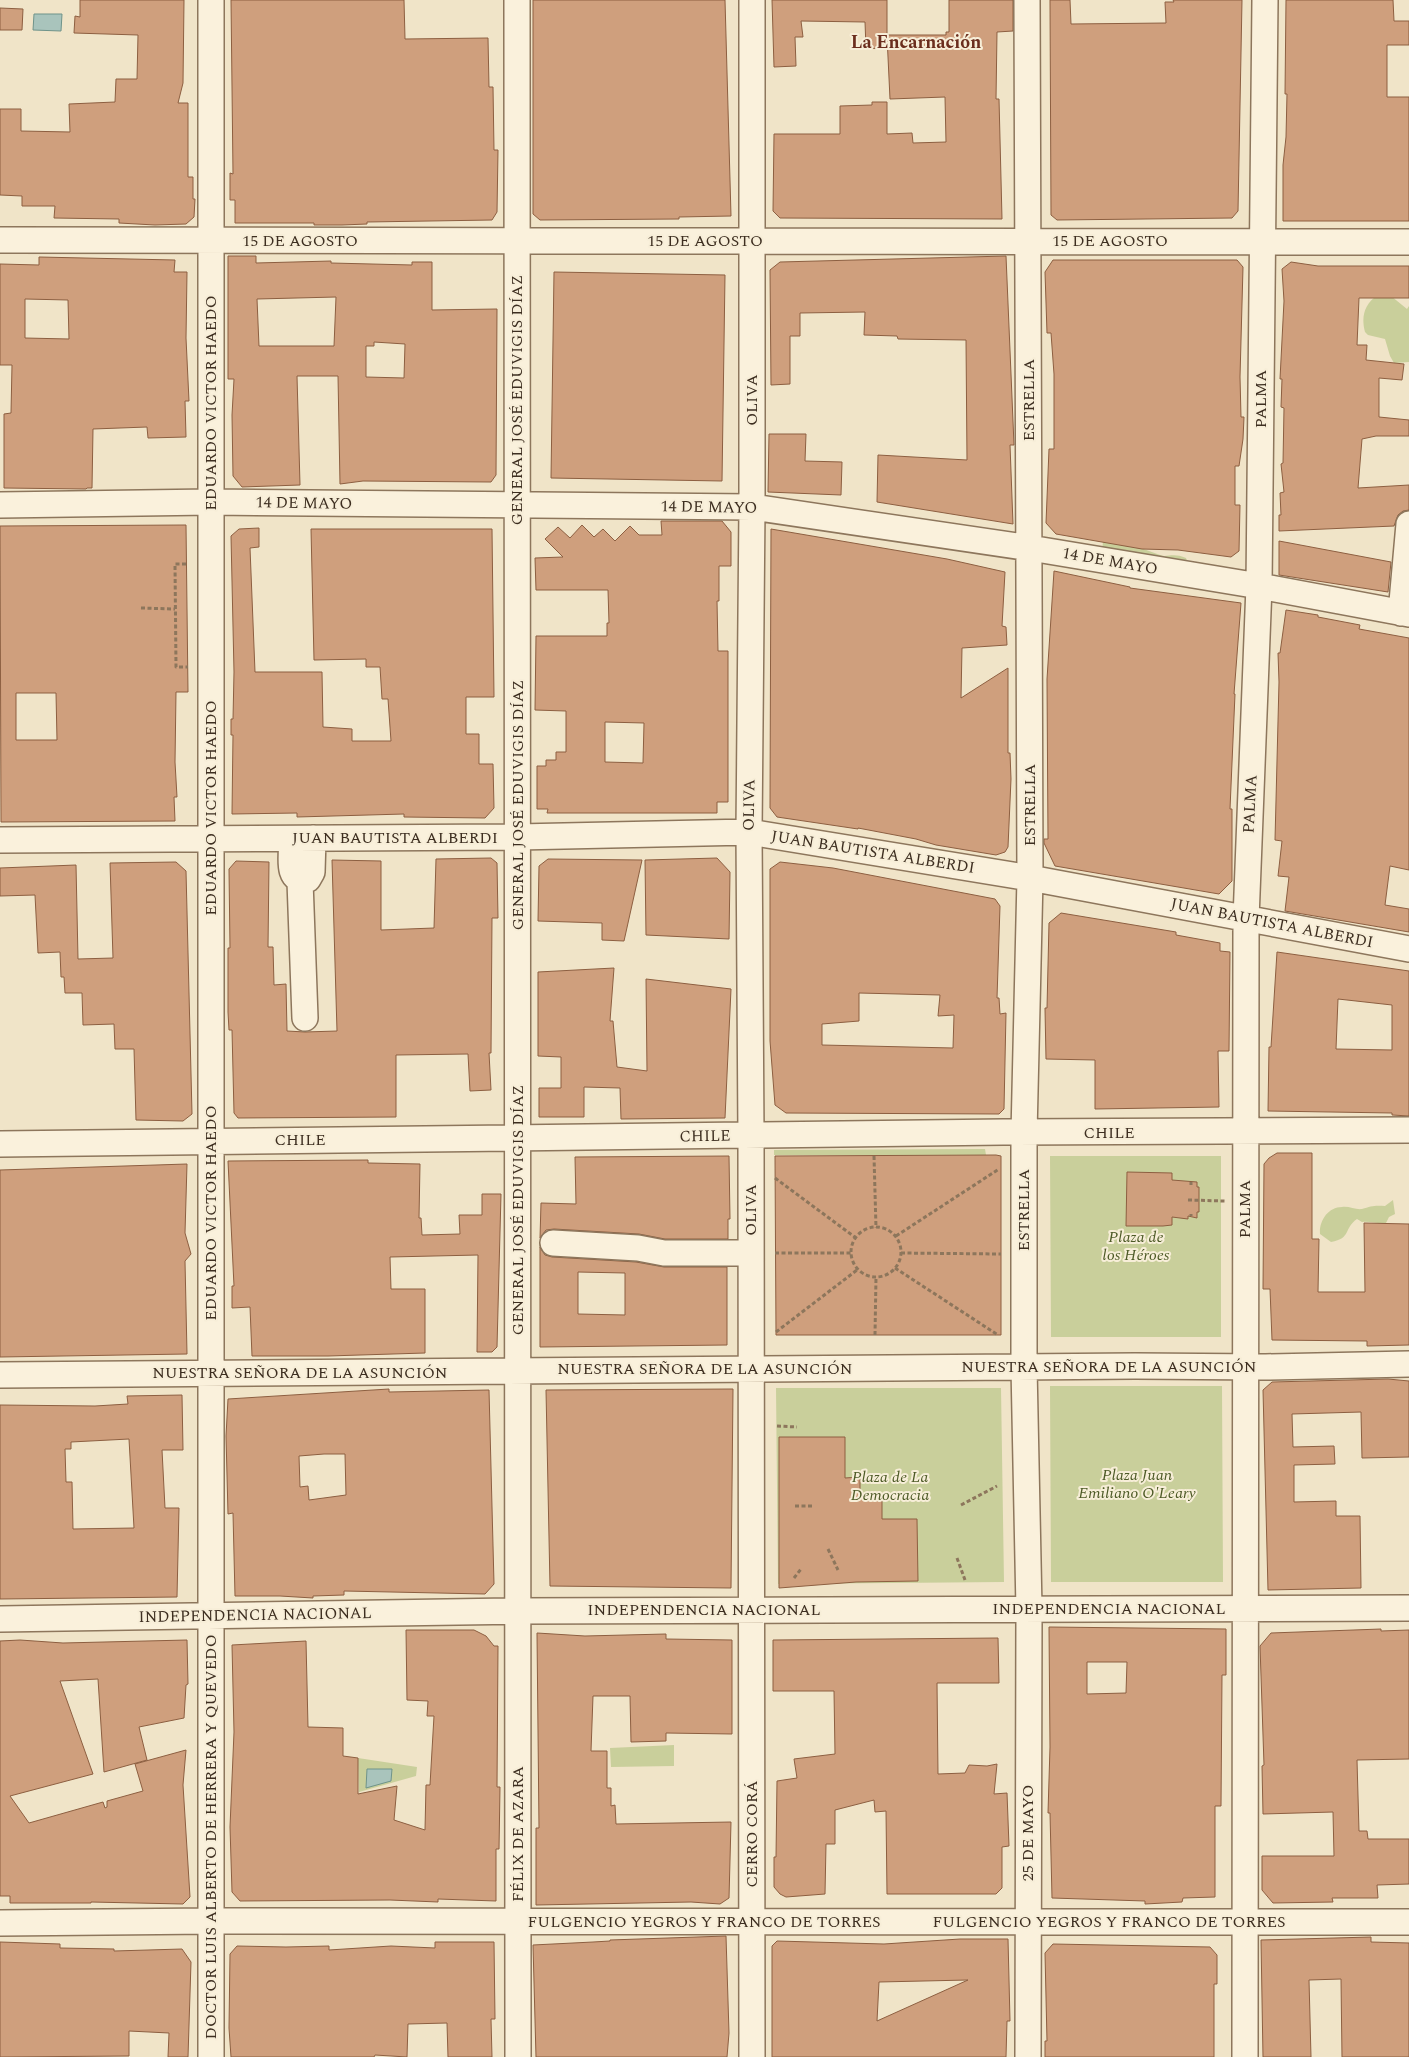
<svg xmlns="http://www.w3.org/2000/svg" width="1409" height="2057" viewBox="0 0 1409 2057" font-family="Spectral,serif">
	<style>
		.green { fill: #c9cf9b }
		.water { fill: #a9c4bc; stroke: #6f938a }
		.building { fill: #cf9f7d; stroke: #8d5f41; fill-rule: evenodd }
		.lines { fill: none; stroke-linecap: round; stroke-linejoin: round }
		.minor-casing { stroke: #8d765c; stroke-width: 28 }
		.path { stroke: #8d765c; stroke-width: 3; stroke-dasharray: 4 2.5; stroke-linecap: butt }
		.minor { stroke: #faf1dc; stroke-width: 25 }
		.labels { text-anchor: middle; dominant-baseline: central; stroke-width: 4; stroke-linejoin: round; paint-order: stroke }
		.street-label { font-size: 16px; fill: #3d2e20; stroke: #f7eed8 }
		.park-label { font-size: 16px; font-style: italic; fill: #4d5a26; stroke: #f7eed8 }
		.neighbourhood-label { font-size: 18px; font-weight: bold; fill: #6b2e1e; stroke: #f7eed8 }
	</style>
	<rect width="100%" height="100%" fill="#f0e4c8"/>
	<path class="green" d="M 1378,295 L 1391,296 L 1407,309 L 1409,306 L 1409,362 L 1394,363 L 1390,356 L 1385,339 L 1368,335 L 1365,332 C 1361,317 1364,304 1378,295 Z
		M 1119,539 C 1133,545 1146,550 1160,555 C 1167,558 1173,552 1186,558 L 1189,567 L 1102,550 L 1103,542 Z
		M 985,1149 L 986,1155 L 774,1155 L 774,1150 Z
		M 1050,1156 L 1221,1156 L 1221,1337 L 1051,1337 Z
		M 1393,1200 L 1395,1214 L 1389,1217 L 1386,1223 C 1377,1224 1371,1221 1362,1222 L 1357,1219 C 1343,1229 1352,1238 1331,1242 L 1320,1234 C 1319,1221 1328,1207 1342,1207 C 1349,1206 1356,1210 1362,1209 C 1371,1206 1375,1205 1385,1206 Z
		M 1050,1386 L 1222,1386 L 1223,1582 L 1051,1582 Z
		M 776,1388 L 1001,1388 L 1004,1582 L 778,1584 Z
		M 674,1745 L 674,1766 L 611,1767 L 610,1748 Z
		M 358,1758 L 417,1767 L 416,1776 L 359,1792 Z"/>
	<path class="water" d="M 34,14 L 62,14 L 61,31 L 33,30 Z
		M 367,1769 L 392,1769 L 391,1781 L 366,1788 Z"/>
	<path class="building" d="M 80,0 L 184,0 L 183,83 L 178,103 L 188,103 L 188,177 L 193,177 L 193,199 L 195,199 L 194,217 L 186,224 L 155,225 L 119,223 L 119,219 L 54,218 L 55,206 L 22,206 L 22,196 L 0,195 L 0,109 L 21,109 L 21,131 L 70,132 L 69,104 L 115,102 L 116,79 L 137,79 L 138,35 L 74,33 L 75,16 L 80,17 Z
		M 231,0 L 404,0 L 405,39 L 488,38 L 489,87 L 493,87 L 494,150 L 498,150 L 497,212 L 492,220 L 367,222 L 367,224 L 342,225 L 314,225 L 314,223 L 235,223 L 235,200 L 230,200 L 230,173 L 233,174 Z
		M 533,0 L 725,0 L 731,216 L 679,217 L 679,219 L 540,220 L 533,214 Z
		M 772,0 L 887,0 L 887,35 L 946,35 L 946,32 L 949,32 L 949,0 L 1013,0 L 1013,31 L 997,32 L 996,99 L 999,99 L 1002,219 L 780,218 L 773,211 L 774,134 L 840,134 L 840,106 L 872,105 L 872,102 L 887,102 L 887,134 L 912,133 L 913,143 L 946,142 L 945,97 L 890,99 L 887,36 L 886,49 L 866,48 L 865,22 L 801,21 L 803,37 L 795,37 L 796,66 L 774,67 Z
		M 1050,0 L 1070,0 L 1071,24 L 1166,23 L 1165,2 L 1174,2 L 1173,0 L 1242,0 L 1238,211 L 1232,218 L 1057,220 L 1051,215 Z
		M 1286,0 L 1393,0 L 1394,21 L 1409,21 L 1409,45 L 1387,45 L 1387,97 L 1409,97 L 1409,221 L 1283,221 L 1283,165 L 1286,137 L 1287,94 L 1285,94 Z
		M 0,8 L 23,9 L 22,30 L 0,30 Z
		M 228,256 L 256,256 L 256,263 L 331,261 L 331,263 L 412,265 L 412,262 L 432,262 L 432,310 L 497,309 L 496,475 L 491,482 L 363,481 L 340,484 L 338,376 L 297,376 L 300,485 L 242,487 L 233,476 L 232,415 L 234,379 L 228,379 ZM 336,297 L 334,346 L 259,346 L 257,299 ZM 374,342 L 405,344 L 404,378 L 366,377 L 366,346 L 374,346 Z
		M 1006,256 L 1014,445 L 1010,445 L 1013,524 L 877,502 L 878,455 L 967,460 L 966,340 L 898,339 L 897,336 L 864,335 L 865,312 L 800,313 L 800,336 L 790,336 L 790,384 L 771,385 L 770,270 L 780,262 Z
		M 39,257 L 175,260 L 174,272 L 187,272 L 186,338 L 189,401 L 185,401 L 186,437 L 148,438 L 147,427 L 93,429 L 92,488 L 87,488 L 86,489 L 4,488 L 4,414 L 11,413 L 12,365 L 0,365 L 0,264 L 39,265 ZM 25,299 L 68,300 L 69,339 L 25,338 Z
		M 1053,260 L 1237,260 L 1243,267 L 1240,377 L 1241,417 L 1244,417 L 1243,439 L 1239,466 L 1235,466 L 1235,505 L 1240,505 L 1239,551 L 1231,557 L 1178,550 L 1142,549 L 1056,534 L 1046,523 L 1049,449 L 1054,449 L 1054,374 L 1051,333 L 1047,333 L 1045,272 Z
		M 1291,262 L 1318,266 L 1409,266 L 1409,298 L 1359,298 L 1357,345 L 1367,345 L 1366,360 L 1404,364 L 1402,380 L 1379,378 L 1379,417 L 1409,420 L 1409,436 L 1376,436 L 1362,439 L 1358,488 L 1409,485 L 1409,510 L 1403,511 L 1398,515 L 1394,526 L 1279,531 L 1279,515 L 1281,515 L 1280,493 L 1284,492 L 1281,464 L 1283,463 L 1284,408 L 1281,407 L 1282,379 L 1280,379 L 1284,301 L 1282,269 Z
		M 554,272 L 725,275 L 722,481 L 551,478 Z
		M 769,434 L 806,434 L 805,461 L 842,462 L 841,495 L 768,492 Z
		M 661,521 L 722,521 L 731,532 L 731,566 L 719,566 L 719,601 L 717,601 L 718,651 L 728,651 L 728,802 L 717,802 L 717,813 L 547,813 L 548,809 L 537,809 L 537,766 L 546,766 L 546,760 L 556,760 L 556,752 L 566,752 L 566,711 L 535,710 L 536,636 L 607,636 L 607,623 L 609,623 L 608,590 L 536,590 L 535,558 L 563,557 L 545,539 L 558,527 L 570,538 L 582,525 L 594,537 L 603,529 L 615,541 L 630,526 L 639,535 L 662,535 ZM 605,722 L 644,723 L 643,763 L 605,762 Z
		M 186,525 L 188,692 L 176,692 L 175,762 L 177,797 L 174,797 L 175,821 L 1,822 L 0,526 ZM 16,693 L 56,693 L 57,740 L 16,740 Z
		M 259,528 L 259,547 L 250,548 L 255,672 L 322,672 L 323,727 L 352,729 L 352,741 L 391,741 L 388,699 L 382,699 L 380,667 L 366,667 L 366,659 L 314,660 L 311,529 L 492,529 L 494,697 L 466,697 L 466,734 L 479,734 L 479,764 L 493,764 L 494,808 L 485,818 L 404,817 L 404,814 L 297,817 L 297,813 L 232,814 L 233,735 L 231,735 L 231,719 L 233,719 L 234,672 L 231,536 L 239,529 Z
		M 771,529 L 947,559 L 1005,572 L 1002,626 L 1006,627 L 1007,645 L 962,648 L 961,698 L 1008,668 L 1008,753 L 1010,753 L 1011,779 L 1008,847 L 1005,852 L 996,855 L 936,845 L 916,839 L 858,828 L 858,829 L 777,817 L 770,808 Z
		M 1279,541 L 1391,562 L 1388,592 L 1279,575 Z
		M 1054,571 L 1130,587 L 1130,588 L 1241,603 L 1234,694 L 1235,694 L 1230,809 L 1232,809 L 1232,881 L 1219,894 L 1055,866 L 1044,843 L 1044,839 L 1048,839 L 1047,679 Z
		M 1286,610 L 1318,615 L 1318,617 L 1360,625 L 1359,629 L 1409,638 L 1409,870 L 1390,866 L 1385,905 L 1409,909 L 1409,932 L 1285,911 L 1289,877 L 1278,876 L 1282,841 L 1275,840 L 1279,682 L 1278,653 L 1280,653 Z
		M 491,858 L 497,863 L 498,918 L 492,918 L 491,1053 L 489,1053 L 491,1090 L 470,1091 L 468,1054 L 396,1055 L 396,1117 L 238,1118 L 234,1113 L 232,1030 L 229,1030 L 228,1012 L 228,948 L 230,948 L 229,869 L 236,861 L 269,862 L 268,947 L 273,947 L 274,985 L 286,984 L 287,1031 L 305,1032 L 337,1031 L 332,860 L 381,861 L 381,930 L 434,928 L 436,859 Z
		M 717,858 L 730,872 L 729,939 L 646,935 L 645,860 Z
		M 548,859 L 642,860 L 624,941 L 602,940 L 602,923 L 538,921 L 539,866 Z
		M 176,862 L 186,871 L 192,1114 L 183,1121 L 136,1120 L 134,1049 L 115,1049 L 114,1024 L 83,1025 L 82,993 L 65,993 L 64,977 L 61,977 L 60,952 L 38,953 L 35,895 L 0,896 L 0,868 L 76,865 L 78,959 L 113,958 L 110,863 Z
		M 780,862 L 833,868 L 995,899 L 1000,906 L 997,998 L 999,998 L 1000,1014 L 1006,1013 L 1004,1109 L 999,1114 L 786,1113 L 775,1105 L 770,1041 L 770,869 ZM 859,993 L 940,995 L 938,1016 L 954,1015 L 953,1048 L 822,1045 L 822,1024 L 859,1021 Z
		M 1061,913 L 1176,932 L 1176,935 L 1220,943 L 1220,951 L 1230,952 L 1229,1051 L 1218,1051 L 1219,1107 L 1095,1109 L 1095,1060 L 1046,1059 L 1045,1008 L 1047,1008 L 1049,923 Z
		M 1277,952 L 1409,971 L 1409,1116 L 1392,1115 L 1392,1113 L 1268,1111 L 1269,1047 L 1271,1047 ZM 1338,999 L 1392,1005 L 1392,1050 L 1336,1049 Z
		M 614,968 L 610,1021 L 613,1021 L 617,1067 L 647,1071 L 646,979 L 731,989 L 725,1118 L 621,1119 L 620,1088 L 584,1087 L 584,1117 L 539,1117 L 539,1088 L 561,1088 L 561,1057 L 538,1056 L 538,972 Z
		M 1277,1153 L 1312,1153 L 1312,1239 L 1319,1239 L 1318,1292 L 1365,1292 L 1364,1223 L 1409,1224 L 1409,1345 L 1367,1346 L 1367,1341 L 1272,1340 L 1270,1289 L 1263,1289 L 1264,1164 L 1269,1158 Z
		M 996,1155 L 1001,1156 L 1001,1335 L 776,1335 L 775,1156 Z
		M 729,1156 L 730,1219 L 728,1219 L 728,1239 L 665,1239 L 639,1234 L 554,1229 L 546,1230 L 540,1238 L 541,1203 L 576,1204 L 575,1157 Z
		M 368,1160 L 368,1163 L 420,1164 L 419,1218 L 421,1218 L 422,1235 L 460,1234 L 459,1215 L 482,1215 L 482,1194 L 501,1194 L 497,1347 L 492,1352 L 477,1352 L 478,1255 L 390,1257 L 391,1289 L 425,1289 L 425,1353 L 328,1356 L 252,1356 L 250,1307 L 232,1308 L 232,1286 L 234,1286 L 228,1161 Z
		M 187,1164 L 185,1233 L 191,1254 L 185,1261 L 187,1354 L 0,1357 L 0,1170 Z
		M 1127,1172 L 1172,1173 L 1172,1180 L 1197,1182 L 1197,1187 L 1199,1187 L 1199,1212 L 1197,1212 L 1197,1218 L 1188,1216 L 1188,1219 L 1172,1217 L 1172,1225 L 1163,1226 L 1126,1226 Z
		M 540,1247 L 545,1255 L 552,1257 L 636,1262 L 664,1267 L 727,1267 L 727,1345 L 540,1347 ZM 578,1272 L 625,1273 L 625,1315 L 578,1314 Z
		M 1388,1379 L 1409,1381 L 1409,1457 L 1362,1458 L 1361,1412 L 1292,1414 L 1293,1447 L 1334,1446 L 1335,1464 L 1294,1465 L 1294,1502 L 1336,1501 L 1336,1516 L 1360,1516 L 1361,1588 L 1268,1590 L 1263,1390 L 1272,1382 Z
		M 389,1389 L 389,1392 L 489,1390 L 494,1584 L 485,1594 L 344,1591 L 344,1595 L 313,1596 L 313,1598 L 280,1596 L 235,1596 L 233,1513 L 228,1514 L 226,1436 L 228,1399 ZM 324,1454 L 345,1454 L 346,1495 L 309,1500 L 308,1486 L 300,1487 L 299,1456 Z
		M 733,1389 L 731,1588 L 550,1586 L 546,1390 Z
		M 182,1395 L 183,1450 L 162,1450 L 165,1508 L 179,1508 L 177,1597 L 0,1599 L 0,1405 L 95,1406 L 128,1404 L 127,1396 ZM 129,1439 L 134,1528 L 73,1529 L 72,1482 L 66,1482 L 65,1449 L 71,1449 L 71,1442 Z
		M 779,1437 L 845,1437 L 845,1478 L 860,1477 L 860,1494 L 882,1494 L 882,1519 L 917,1519 L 918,1581 L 856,1582 L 779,1588 Z
		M 1049,1627 L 1226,1629 L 1226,1675 L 1222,1675 L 1221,1806 L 1215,1806 L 1215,1897 L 1183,1898 L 1182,1902 L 1145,1904 L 1145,1901 L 1052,1898 L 1050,1813 L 1048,1813 L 1050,1747 ZM 1087,1662 L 1127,1662 L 1126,1693 L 1087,1694 Z
		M 1381,1629 L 1381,1631 L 1409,1630 L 1409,1759 L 1357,1760 L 1359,1831 L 1367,1831 L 1368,1839 L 1409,1839 L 1409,1884 L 1377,1885 L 1378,1898 L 1332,1898 L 1333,1902 L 1273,1903 L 1262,1890 L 1262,1856 L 1334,1856 L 1333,1812 L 1263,1814 L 1262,1766 L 1264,1765 L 1260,1646 L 1271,1633 Z
		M 406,1630 L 474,1630 L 486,1636 L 494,1646 L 498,1646 L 497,1787 L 500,1787 L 499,1849 L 496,1849 L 496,1901 L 438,1899 L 438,1902 L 390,1900 L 240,1901 L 232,1892 L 230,1827 L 234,1732 L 232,1645 L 306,1641 L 308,1727 L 343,1728 L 343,1756 L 358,1758 L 358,1794 L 397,1786 L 394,1820 L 425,1830 L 426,1785 L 430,1785 L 434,1716 L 427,1716 L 428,1701 L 407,1700 Z
		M 537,1633 L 585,1636 L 666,1634 L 666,1639 L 732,1640 L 732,1734 L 666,1733 L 666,1741 L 631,1742 L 630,1696 L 593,1696 L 591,1751 L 607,1751 L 607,1788 L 611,1788 L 611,1806 L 615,1805 L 616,1824 L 731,1822 L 729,1898 L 720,1904 L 691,1902 L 536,1905 L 536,1828 L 539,1828 Z
		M 998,1638 L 999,1683 L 937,1683 L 938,1774 L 965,1773 L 969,1765 L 987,1766 L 997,1764 L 994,1794 L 1007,1793 L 1009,1846 L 1002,1847 L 1002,1888 L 996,1894 L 887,1894 L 886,1811 L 875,1812 L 874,1800 L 835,1810 L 835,1844 L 826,1844 L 825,1894 L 786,1897 L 780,1894 L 774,1887 L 774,1857 L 776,1857 L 777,1781 L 797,1778 L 794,1759 L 835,1754 L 834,1691 L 773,1691 L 773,1640 Z
		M 20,1640 L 63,1643 L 187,1640 L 188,1684 L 186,1685 L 184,1718 L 139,1727 L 147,1760 L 104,1772 L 98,1679 L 60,1681 L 93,1774 L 10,1796 L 29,1823 L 103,1802 L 105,1808 L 107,1807 L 107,1801 L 143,1791 L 135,1764 L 186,1750 L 183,1785 L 190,1897 L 183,1904 L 91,1902 L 91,1903 L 10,1903 L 10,1896 L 0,1896 L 0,1641 Z
		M 726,1936 L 729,2033 L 727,2057 L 536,2057 L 533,1945 L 593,1942 L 610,1941 L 610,1940 Z
		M 1371,1937 L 1371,1942 L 1409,1943 L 1409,2057 L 1342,2057 L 1341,1979 L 1309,1980 L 1311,2057 L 1263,2057 L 1261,1940 Z
		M 960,1939 L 1008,1939 L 1010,2021 L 1007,2021 L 1006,2057 L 772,2057 L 772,1946 L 777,1941 L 884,1944 ZM 968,1980 L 877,2021 L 879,1982 Z
		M 0,1942 L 60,1944 L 60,1948 L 114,1949 L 114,1951 L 182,1949 L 191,1962 L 188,2057 L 168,2057 L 169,2033 L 129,2031 L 129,2056 L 0,2057 Z
		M 435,1942 L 494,1942 L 495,2019 L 491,2019 L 492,2057 L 448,2057 L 447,2023 L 408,2024 L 407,2057 L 375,2055 L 374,2057 L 231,2057 L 229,2028 L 230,1954 L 237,1946 L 286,1947 L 329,1946 L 329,1950 L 391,1946 L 435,1948 Z
		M 1053,1944 L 1210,1947 L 1217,1955 L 1217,1984 L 1214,1984 L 1214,2057 L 1045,2057 L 1045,2041 L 1047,2041 L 1045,1953 Z"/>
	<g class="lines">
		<defs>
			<path id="minor" d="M 211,0 L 211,2057
				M 517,0 L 518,2057
				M 752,0 L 752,507 L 749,832 L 751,1136 L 752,2057
				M 1027,0 L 1030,878 L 1024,1134 L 1024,1367 L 1029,1609 L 1028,2057
				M 0,240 L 1409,242
				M 0,505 L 211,502 L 752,507 L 1030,548 L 1259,586 L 1409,614
				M 1401,613 L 1409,524
				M 292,839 C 292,854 285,884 308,879 L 312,872 L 313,838
				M 0,840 L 518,837 L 749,832 L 1030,878 L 1409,949
				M 300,881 L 305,1018
				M 0,1144 L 1003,1132 L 1409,1130
				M 553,1243 L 638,1248 L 664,1253 L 751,1253
				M 0,1375 L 1135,1366 L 1266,1367 L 1409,1364
				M 0,1619 L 518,1611 L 1409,1608
				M 0,1923 L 211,1921 L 1409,1922
				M 1245,2057 L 1246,919 L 1259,586 L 1265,0"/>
		</defs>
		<use href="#minor" class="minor-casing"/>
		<path class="path" d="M 186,564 L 175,564 L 176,667 L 188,667
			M 141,608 L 175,609
			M 874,1156 L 876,1228
			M 775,1178 L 856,1238
			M 1191,1182 L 1191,1185
			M 1188,1200 L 1225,1201
			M 1191,1216 L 1191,1214
			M851 1252a25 25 0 1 1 50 0a25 25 0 1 1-50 0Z
			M 896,1236 L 999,1169
			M 775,1253 L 851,1253
			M 901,1253 L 1001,1254
			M 895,1268 L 998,1335
			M 776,1332 L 857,1270
			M 875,1335 L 876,1277
			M 777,1426 L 797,1427
			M 961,1505 L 997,1486
			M 795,1506 L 814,1506
			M 828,1549 L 838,1570
			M 957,1558 L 965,1580
			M 794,1578 L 801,1569"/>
		<use href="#minor" class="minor"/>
	</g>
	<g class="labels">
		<g class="street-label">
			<text x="300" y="241">15 DE AGOSTO</text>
			<text x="705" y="241">15 DE AGOSTO</text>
			<text x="1110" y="241">15 DE AGOSTO</text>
			<text transform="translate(1261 399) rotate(-90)">PALMA</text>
			<text transform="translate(517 400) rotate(-90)">GENERAL JOSÉ EDUVIGIS DÍAZ</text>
			<text transform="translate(752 400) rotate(-90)">OLIVA</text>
			<text transform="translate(1029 400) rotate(-90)">ESTRELLA</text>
			<text transform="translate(211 403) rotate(-90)">EDUARDO VICTOR HAEDO</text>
			<text transform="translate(304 503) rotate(1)">14 DE MAYO</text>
			<text transform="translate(709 507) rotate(1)">14 DE MAYO</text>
			<text transform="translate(1110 561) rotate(10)">14 DE MAYO</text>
			<text transform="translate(1250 804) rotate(-87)">PALMA</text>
			<text transform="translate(518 805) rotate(-90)">GENERAL JOSÉ EDUVIGIS DÍAZ</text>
			<text transform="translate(749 805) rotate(-89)">OLIVA</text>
			<text transform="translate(1030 805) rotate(-90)">ESTRELLA</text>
			<text transform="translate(211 808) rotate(-90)">EDUARDO VICTOR HAEDO</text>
			<text x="395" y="838">JUAN BAUTISTA ALBERDI</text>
			<text transform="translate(873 852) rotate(9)">JUAN BAUTISTA ALBERDI</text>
			<text transform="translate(1272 923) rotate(11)">JUAN BAUTISTA ALBERDI</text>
			<text x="1109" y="1133">CHILE</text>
			<text transform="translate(705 1136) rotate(-1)">CHILE</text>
			<text x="300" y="1140">CHILE</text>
			<text transform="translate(1245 1209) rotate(-90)">PALMA</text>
			<text transform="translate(518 1210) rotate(-90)">GENERAL JOSÉ EDUVIGIS DÍAZ</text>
			<text transform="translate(751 1210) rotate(-90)">OLIVA</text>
			<text transform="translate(1024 1210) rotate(-90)">ESTRELLA</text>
			<text transform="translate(211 1213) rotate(-90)">EDUARDO VICTOR HAEDO</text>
			<text x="1109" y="1367">NUESTRA SEÑORA DE LA ASUNCIÓN</text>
			<text x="705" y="1369">NUESTRA SEÑORA DE LA ASUNCIÓN</text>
			<text x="300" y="1373">NUESTRA SEÑORA DE LA ASUNCIÓN</text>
			<text x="1109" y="1609">INDEPENDENCIA NACIONAL</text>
			<text x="704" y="1610">INDEPENDENCIA NACIONAL</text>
			<text transform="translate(255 1615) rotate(-1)">INDEPENDENCIA NACIONAL</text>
			<text transform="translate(1028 1833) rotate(-90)">25 DE MAYO</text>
			<text transform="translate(518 1834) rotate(-90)">FÉLIX DE AZARA</text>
			<text transform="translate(752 1834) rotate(-90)">CERRO CORÁ</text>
			<text transform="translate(211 1837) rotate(-90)">DOCTOR LUIS ALBERTO DE HERRERA Y QUEVEDO</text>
			<text x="704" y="1922">FULGENCIO YEGROS Y FRANCO DE TORRES</text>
			<text x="1109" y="1922">FULGENCIO YEGROS Y FRANCO DE TORRES</text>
		</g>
		<g class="park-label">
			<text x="1136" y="1237">Plaza de<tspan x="1136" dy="18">los Héroes</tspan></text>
			<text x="1137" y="1475">Plaza Juan<tspan x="1137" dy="18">Emiliano O'Leary</tspan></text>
			<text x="890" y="1477">Plaza de La<tspan x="890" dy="18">Democracia</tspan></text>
		</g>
		<g class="neighbourhood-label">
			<text x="916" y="42">La Encarnación</text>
		</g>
	</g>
</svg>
